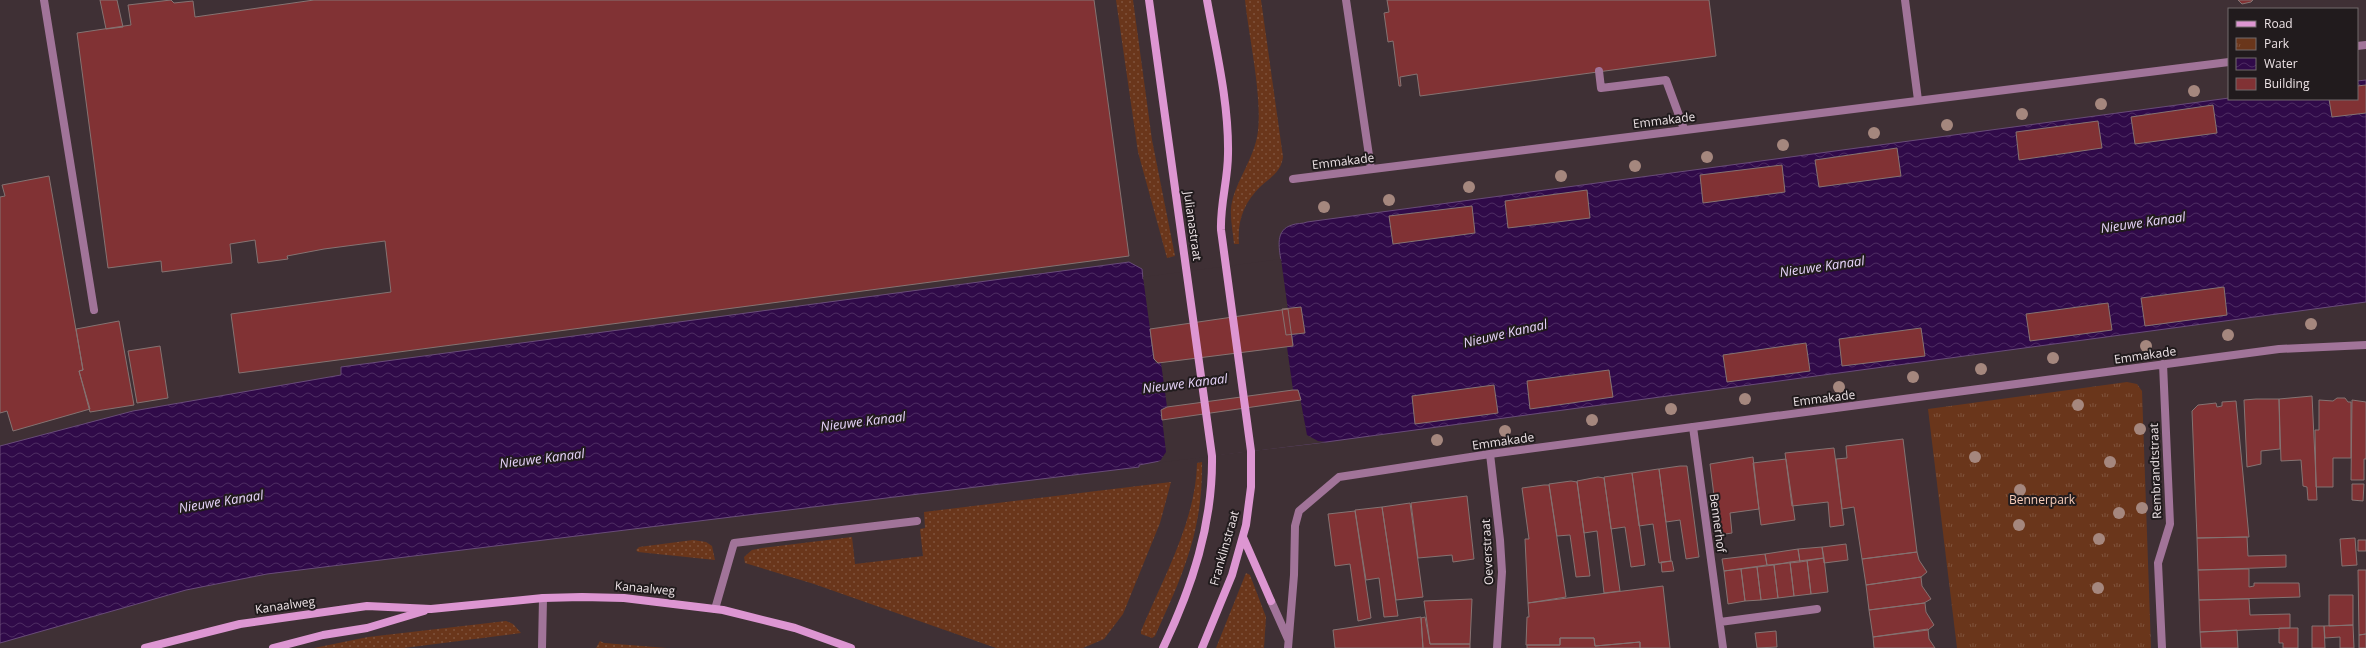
<svg xmlns="http://www.w3.org/2000/svg" width="2366" height="648" viewBox="0 0 2366 648" font-family="'Open Sans',sans-serif">
	<style>
		.grass { fill: url(#grass-dots) }
		.park { fill: url(#park-tufts) }
		.water { fill: url(#water-waves); stroke: #684b78; fill-rule: evenodd }
		.pier { fill: #3f3035 }
		.building { fill: #813234; stroke: #857372 }
		.lines { fill: none; stroke-linecap: round; stroke-linejoin: round }
		.lane { stroke: #a17499; stroke-width: 8 }
		.street { stroke: #a17499; stroke-width: 8 }
		.secondary { stroke: #dd96d2; stroke-width: 8 }
		.tree { fill: #a5877e }
		.labels { text-anchor: middle; dominant-baseline: central; stroke-width: 4; stroke-linejoin: round; paint-order: stroke }
		.street-label { font-size: 12px; fill: #ece2e5; stroke: #211b1d }
		.park-label { font-size: 12px; fill: #f9ceba; stroke: #211b1d }
		.water-label { font-size: 13px; font-style: italic; fill: #e7d4fa; stroke: #211b1d }
	</style>
	<defs>
		<pattern id="grass-dots" width="8" height="8" patternUnits="userSpaceOnUse"><rect width="8" height="8" fill="#6a361b"/><path d="M2 2h.1M6 6h.1" fill="none" stroke="#7f533c" stroke-width="1.8" stroke-linecap="round"/></pattern>
		<pattern id="park-tufts" width="24" height="20" patternUnits="userSpaceOnUse"><rect width="24" height="20" fill="#6a361b"/><path d="M3 7l-1-3M5 7V3M7 7l1-3M15 17l-1-3M17 17v-4M19 17l1-3" fill="none" stroke="#7f533c"/></pattern>
		<pattern id="water-waves" width="16" height="10" patternUnits="userSpaceOnUse"><rect width="16" height="10" fill="#300a49"/><path d="M0 5q4-4 8 0t8 0" fill="none" stroke="#4e2d63"/></pattern>
	</defs>
	<rect width="100%" height="100%" fill="#3f3035"/>
	<path class="grass" d="M 1116,0 L 1133,0 L 1152,140 L 1175,256 L 1167,258 L 1138,152 Z
		M 1245,0 L 1261,0 L 1283,157 C 1281,172 1271,177 1261,186 C 1244,202 1237,221 1239,244 L 1234,244 C 1233,231 1229,215 1232,202 C 1238,177 1255,157 1258,131 C 1262,94 1249,38 1245,0 Z
		M 1202,462 C 1203,530 1183,575 1155,636 L 1152,638 L 1141,634 L 1141,631 C 1163,578 1196,521 1197,463 Z
		M 1171,482 L 1160,523 L 1123,614 L 1104,639 L 1083,648 L 996,648 L 814,584 L 745,563 L 744,557 L 752,550 L 762,548 L 852,537 L 855,564 L 923,556 L 920,529 L 925,528 L 924,512 Z
		M 693,540 L 706,542 L 712,546 L 715,560 L 638,552 L 636,550 L 639,547 Z
		M 1246,573 L 1250,575 L 1266,617 L 1264,648 L 1216,648 Z
		M 506,621 L 513,624 L 521,633 L 404,648 L 314,648 L 368,637 Z
		M 600,641 L 604,643 L 667,648 L 596,648 Z"/>
	<path class="park" d="M 2127,382 L 2137,384 L 2142,391 L 2151,648 L 1957,648 L 1928,409 Z"/>
	<path class="water" d="M 2366,80 L 2366,302 L 1326,442 L 1160,461 L 1139,465 L 1139,467 L 267,574 L 186,590 L 0,643 L 0,446 L 133,411 L 341,375 L 341,367 L 1129,262 L 1142,269 L 1143,279 L 1281,261 C 1279,247 1275,230 1292,225 C 1296,223 1303,224 1307,222 L 2229,98 L 2357,99 L 2357,81 ZM 1288,310 L 1293,345 L 1158,363 L 1154,359 L 1150,329 Z"/>
	<path class="pier" d="M 1281,259 L 1293,346 L 1287,347 L 1293,390 L 1299,392 L 1307,435 L 1318,441 L 1326,442 L 1155,463 L 1160,461 L 1166,452 L 1161,410 L 1167,407 L 1161,363 L 1156,363 L 1154,359 L 1143,277 Z"/>
	<path class="building" d="M 100,0 L 117,0 L 123,27 L 106,29 Z
		M 171,0 L 174,3 L 193,1 L 195,17 L 314,0 L 1094,0 L 1129,256 L 239,373 L 231,314 L 391,292 L 385,241 L 324,249 L 287,256 L 288,259 L 258,263 L 255,240 L 230,244 L 232,263 L 162,272 L 161,261 L 108,268 L 77,33 L 131,25 L 128,5 Z
		M 1387,0 L 1709,0 L 1716,56 L 1420,96 L 1417,74 L 1400,77 L 1401,86 L 1399,86 L 1393,41 L 1388,42 L 1384,13 L 1389,12 Z
		M 2238,0 L 2253,0 L 2251,2 L 2242,4 Z
		M 2366,85 L 2366,113 L 2332,117 L 2329,99 L 2357,99 L 2357,86 Z
		M 2213,105 L 2217,133 L 2135,144 L 2131,117 Z
		M 2098,121 L 2102,148 L 2019,160 L 2016,132 Z
		M 1897,148 L 1901,176 L 1819,187 L 1815,160 Z
		M 1782,165 L 1785,192 L 1703,203 L 1700,175 Z
		M 49,176 L 83,370 L 79,371 L 90,409 L 13,431 L 7,411 L 0,413 L 0,197 L 5,196 L 2,185 Z
		M 1587,190 L 1590,218 L 1508,228 L 1505,201 Z
		M 1472,206 L 1475,233 L 1393,244 L 1389,216 Z
		M 2224,287 L 2227,315 L 2145,326 L 2141,298 Z
		M 2108,303 L 2112,330 L 2030,341 L 2026,314 Z
		M 1301,307 L 1305,333 L 1286,335 L 1282,309 Z
		M 1288,309 L 1293,346 L 1158,363 L 1154,359 L 1150,329 Z
		M 119,321 L 134,405 L 90,412 L 79,371 L 83,370 L 76,329 Z
		M 1921,328 L 1925,356 L 1842,366 L 1839,339 Z
		M 1806,343 L 1810,371 L 1727,382 L 1723,355 Z
		M 160,346 L 168,398 L 137,403 L 128,351 Z
		M 1609,370 L 1613,397 L 1530,409 L 1527,381 Z
		M 1494,385 L 1498,413 L 1415,424 L 1412,396 Z
		M 1293,390 L 1298,390 L 1301,400 L 1162,420 L 1161,410 L 1167,407 Z
		M 2312,396 L 2317,500 L 2308,500 L 2307,487 L 2303,486 L 2301,460 L 2281,461 L 2279,399 Z
		M 2337,398 L 2345,398 L 2348,402 L 2351,402 L 2351,458 L 2333,458 L 2333,487 L 2316,487 L 2315,430 L 2319,430 L 2319,400 L 2333,401 Z
		M 2256,399 L 2279,399 L 2280,449 L 2261,451 L 2261,464 L 2247,467 L 2244,400 Z
		M 2352,400 L 2366,402 L 2366,459 L 2364,459 L 2364,480 L 2351,480 Z
		M 2236,401 L 2249,537 L 2197,538 L 2192,411 L 2198,405 L 2216,403 L 2217,407 L 2222,406 L 2222,402 Z
		M 1903,439 L 1917,552 L 1862,559 L 1854,507 L 1842,509 L 1836,459 L 1847,458 L 1846,446 Z
		M 1834,448 L 1844,525 L 1830,527 L 1828,502 L 1792,506 L 1785,453 Z
		M 1753,457 L 1759,509 L 1730,513 L 1732,533 L 1719,535 L 1710,464 Z
		M 1786,459 L 1795,520 L 1761,525 L 1753,463 Z
		M 1680,466 L 1687,466 L 1699,557 L 1686,559 L 1680,520 L 1666,522 L 1659,469 Z
		M 1658,469 L 1659,469 L 1671,561 L 1659,563 L 1653,524 L 1639,526 L 1632,473 Z
		M 1631,473 L 1632,473 L 1645,565 L 1631,567 L 1625,527 L 1611,529 L 1604,477 Z
		M 1598,477 L 1604,478 L 1620,591 L 1604,593 L 1597,531 L 1584,533 L 1577,481 Z
		M 1571,481 L 1577,482 L 1590,576 L 1576,577 L 1570,535 L 1557,536 L 1549,484 Z
		M 2352,484 L 2364,484 L 2363,501 L 2352,500 Z
		M 1544,485 L 1549,485 L 1566,597 L 1528,603 L 1525,539 L 1529,539 L 1522,488 Z
		M 1467,496 L 1474,559 L 1453,562 L 1452,555 L 1418,558 L 1411,503 Z
		M 1410,503 L 1423,597 L 1396,600 L 1382,507 Z
		M 1382,507 L 1398,616 L 1384,617 L 1379,578 L 1366,580 L 1355,510 Z
		M 1355,511 L 1371,618 L 1358,621 L 1350,564 L 1335,566 L 1328,514 Z
		M 2247,537 L 2248,556 L 2286,555 L 2286,567 L 2198,570 L 2197,538 Z
		M 2355,538 L 2357,565 L 2342,566 L 2340,539 Z
		M 2358,540 L 2366,540 L 2366,551 L 2358,551 Z
		M 1846,544 L 1848,560 L 1824,563 L 1822,547 Z
		M 1822,547 L 1824,558 L 1800,562 L 1798,549 Z
		M 1798,549 L 1800,562 L 1767,565 L 1765,554 Z
		M 1917,552 L 1919,560 L 1927,572 L 1921,577 L 1866,585 L 1862,559 Z
		M 1765,554 L 1767,565 L 1724,571 L 1722,559 Z
		M 1824,558 L 1828,592 L 1811,594 L 1807,560 Z
		M 1807,560 L 1811,594 L 1794,596 L 1790,562 Z
		M 1672,561 L 1674,571 L 1662,572 L 1661,562 Z
		M 1790,562 L 1794,596 L 1778,598 L 1774,565 Z
		M 1774,565 L 1778,598 L 1761,600 L 1757,567 Z
		M 1757,567 L 1761,600 L 1745,601 L 1741,569 Z
		M 1741,569 L 1745,601 L 1728,604 L 1724,571 Z
		M 2249,569 L 2249,587 L 2254,586 L 2254,583 L 2299,583 L 2300,597 L 2199,600 L 2198,570 Z
		M 2358,570 L 2366,570 L 2366,634 L 2359,635 Z
		M 1921,577 L 1922,586 L 1931,599 L 1924,603 L 1869,610 L 1866,585 Z
		M 1663,586 L 1670,648 L 1640,648 L 1640,642 L 1595,646 L 1594,638 L 1560,638 L 1560,645 L 1526,645 L 1527,617 L 1529,617 L 1528,603 Z
		M 2329,595 L 2353,595 L 2353,625 L 2329,626 Z
		M 1472,599 L 1470,644 L 1430,644 L 1424,601 Z
		M 2249,599 L 2250,615 L 2290,614 L 2290,628 L 2200,632 L 2199,600 Z
		M 1925,603 L 1926,612 L 1934,625 L 1928,630 L 1873,637 L 1869,610 Z
		M 1421,617 L 1423,648 L 1335,648 L 1333,630 Z
		M 1425,617 L 1430,644 L 1470,644 L 1470,648 L 1423,648 L 1421,618 Z
		M 2353,625 L 2354,648 L 2340,648 L 2340,637 L 2325,638 L 2324,626 Z
		M 2312,626 L 2324,626 L 2325,648 L 2312,648 Z
		M 2279,628 L 2298,628 L 2298,648 L 2283,648 L 2283,643 L 2279,643 Z
		M 1928,629 L 1929,639 L 1935,648 L 1874,648 L 1873,637 Z
		M 2237,630 L 2238,648 L 2201,648 L 2200,632 Z
		M 1776,631 L 1777,647 L 1757,648 L 1755,633 Z
		M 2366,634 L 2366,648 L 2359,648 L 2359,635 Z
		M 1560,638 L 1594,638 L 1595,646 L 1640,642 L 1640,648 L 1527,648 L 1527,645 L 1560,645 Z"/>
	<g class="lines">
		<path class="lane" d="M 44,0 L 94,310
			M 1346,0 L 1371,169
			M 1905,0 L 1918,100
			M 1599,71 L 1601,88 L 1666,80 L 1684,129
			M 1693,427 L 1723,648
			M 715,609 L 734,543 L 917,521
			M 1720,622 L 1817,609
			M 542,648 L 543,598"/>
		<path class="street" d="M 2357,46 L 2366,45
			M 1293,179 L 2229,62
			M 1490,454 L 1500,540 L 1502,572 L 1497,648
			M 1271,601 L 1288,639
			M 1288,648 L 1294,575 L 1295,526 L 1299,511 L 1339,477 L 1490,454 L 2279,349 L 2366,345
			M 2162,648 L 2158,563 L 2170,524 L 2163,364"/>
		<path class="secondary" d="M 1149,0 L 1212,456 C 1213,524 1192,587 1163,648
			M 1243,537 L 1271,601
			M 145,648 L 240,624 L 367,606 L 431,609 L 543,598 L 582,597 L 624,598 L 723,610 L 795,628 L 851,648
			M 273,648 L 323,635 L 367,628 L 424,611
			M 1202,648 L 1232,575 L 1246,525 L 1251,487 L 1251,451 L 1221,230 C 1220,204 1228,180 1228,154 C 1229,103 1216,50 1207,0"/>
	</g>
	<g class="tree">
		<circle cx="2194" cy="91" r="6"/>
		<circle cx="2101" cy="104" r="6"/>
		<circle cx="2022" cy="114" r="6"/>
		<circle cx="1947" cy="125" r="6"/>
		<circle cx="1874" cy="133" r="6"/>
		<circle cx="1783" cy="145" r="6"/>
		<circle cx="1707" cy="157" r="6"/>
		<circle cx="1635" cy="166" r="6"/>
		<circle cx="1561" cy="176" r="6"/>
		<circle cx="1469" cy="187" r="6"/>
		<circle cx="1389" cy="200" r="6"/>
		<circle cx="1324" cy="207" r="6"/>
		<circle cx="2311" cy="324" r="6"/>
		<circle cx="2228" cy="335" r="6"/>
		<circle cx="2146" cy="346" r="6"/>
		<circle cx="2053" cy="358" r="6"/>
		<circle cx="1981" cy="369" r="6"/>
		<circle cx="1913" cy="377" r="6"/>
		<circle cx="1839" cy="387" r="6"/>
		<circle cx="1745" cy="399" r="6"/>
		<circle cx="2078" cy="405" r="6"/>
		<circle cx="1671" cy="409" r="6"/>
		<circle cx="1592" cy="420" r="6"/>
		<circle cx="2140" cy="429" r="6"/>
		<circle cx="1505" cy="431" r="6"/>
		<circle cx="1437" cy="440" r="6"/>
		<circle cx="1975" cy="457" r="6"/>
		<circle cx="2110" cy="462" r="6"/>
		<circle cx="2020" cy="490" r="6"/>
		<circle cx="2142" cy="508" r="6"/>
		<circle cx="2119" cy="513" r="6"/>
		<circle cx="2019" cy="525" r="6"/>
		<circle cx="2099" cy="539" r="6"/>
		<circle cx="2098" cy="588" r="6"/>
	</g>
	<g class="labels">
		<g class="street-label">
			<text transform="translate(1664 120) rotate(-7)">Emmakade</text>
			<text transform="translate(1343 161) rotate(-7)">Emmakade</text>
			<text transform="translate(1193 226) rotate(82)">Julianastraat</text>
			<text transform="translate(2145 355) rotate(-8)">Emmakade</text>
			<text transform="translate(1824 398) rotate(-7)">Emmakade</text>
			<text transform="translate(1503 441) rotate(-8)">Emmakade</text>
			<text transform="translate(2155 471) rotate(-92)">Rembrandtstraat</text>
			<text transform="translate(1718 523) rotate(82)">Bennerhof</text>
			<text transform="translate(1224 548) rotate(-74)">Franklinstraat</text>
			<text transform="translate(1487 552) rotate(-93)">Oeverstraat</text>
			<text transform="translate(645 588) rotate(5)">Kanaalweg</text>
			<text transform="translate(285 605) rotate(-8)">Kanaalweg</text>
		</g>
		<g class="park-label">
			<text x="2042" y="499">Bennerpark</text>
		</g>
		<g class="water-label">
			<text transform="translate(2143 222) rotate(-8)">Nieuwe Kanaal</text>
			<text transform="translate(1822 266) rotate(-8)">Nieuwe Kanaal</text>
			<text transform="translate(1505 333) rotate(-13)">Nieuwe Kanaal</text>
			<text transform="translate(1185 383) rotate(-7)">Nieuwe Kanaal</text>
			<text transform="translate(863 421) rotate(-7)">Nieuwe Kanaal</text>
			<text transform="translate(542 458) rotate(-7)">Nieuwe Kanaal</text>
			<text transform="translate(221 501) rotate(-9)">Nieuwe Kanaal</text>
		</g>
	</g>
	<rect x="2228" y="8" width="130" height="92" fill="#211b1d" stroke="#726b6d"/>
	<rect x="2236" y="21" width="20" height="6" fill="#dd96d2" stroke="#726b6d"/>
	<text x="2264" y="28" font-size="12" fill="#ece2e5">Road</text>
	<rect x="2236" y="38" width="20" height="12" fill="url(#park-tufts)" stroke="#726b6d"/>
	<text x="2264" y="48" font-size="12" fill="#ece2e5">Park</text>
	<rect x="2236" y="58" width="20" height="12" fill="url(#water-waves)" stroke="#726b6d"/>
	<text x="2264" y="68" font-size="12" fill="#ece2e5">Water</text>
	<rect x="2236" y="78" width="20" height="12" fill="#813234" stroke="#726b6d"/>
	<text x="2264" y="88" font-size="12" fill="#ece2e5">Building</text>
</svg>
